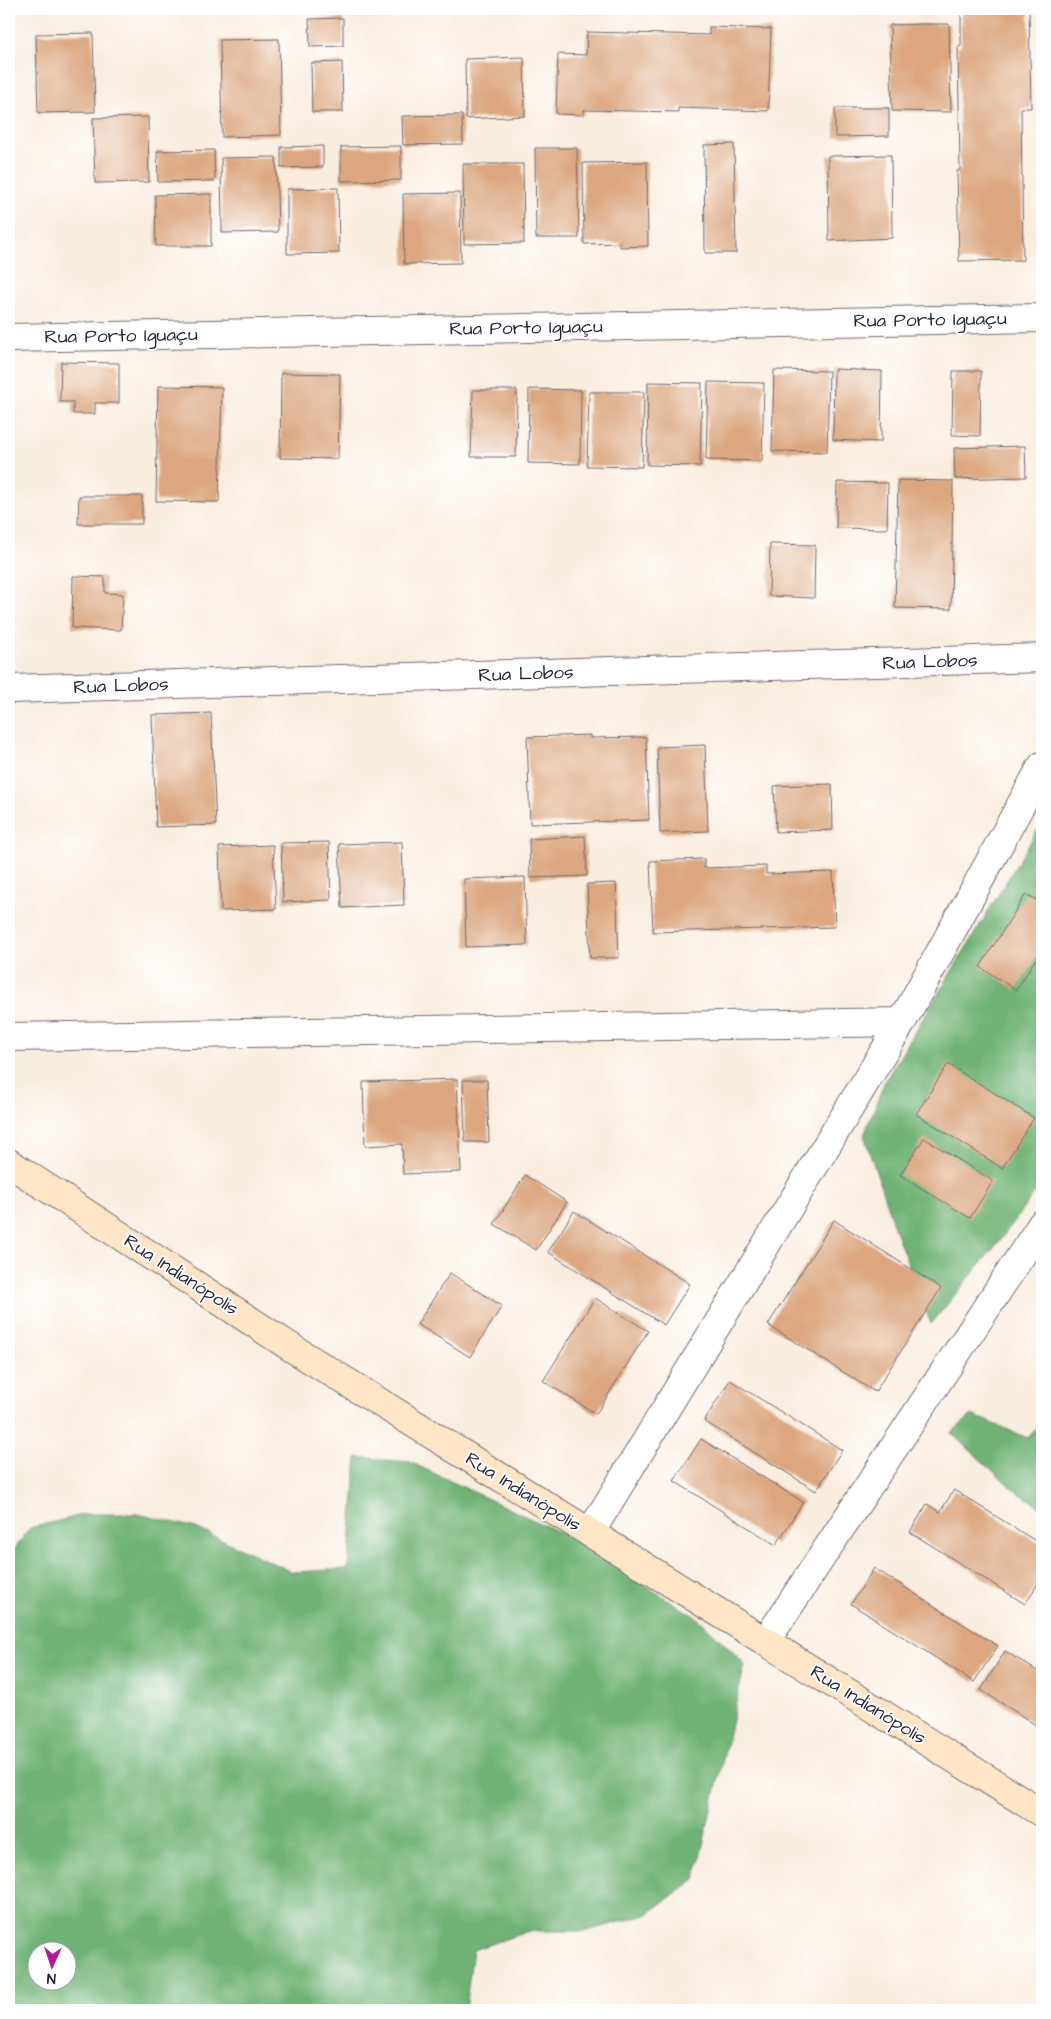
<svg xmlns="http://www.w3.org/2000/svg" width="1051" height="2019" viewBox="0 0 1051 2019" font-family="'Architects Daughter',sans-serif">
	<style>
		.forest { fill: #70b275; stroke: #496a58; fill-rule: evenodd }
		.building { fill: #dca780 }
		.lines { fill: none; stroke-linecap: round; stroke-linejoin: round }
		.street-casing { stroke: #6d6974; stroke-width: 30 }
		.secondary-casing { stroke: #6d6974; stroke-width: 30 }
		.street { stroke: #fff; stroke-width: 28 }
		.secondary { stroke: #fde5c5; stroke-width: 28 }
		.labels { text-anchor: middle; dominant-baseline: central; stroke-width: 4; stroke-linejoin: round; paint-order: stroke }
		.street-label { font-size: 19px; fill: #22223b; stroke: #fff }
	</style>
	<rect width="100%" height="100%" fill="#fff"/>
	<filter id="ink" filterUnits="userSpaceOnUse"><feTurbulence type="fractalNoise" baseFrequency=".02" numOctaves="2"/><feDisplacementMap in="SourceGraphic" scale="10" xChannelSelector="R" yChannelSelector="G"/><feConvolveMatrix kernelMatrix="1 2 1 2 8 2 1 2 1" color-interpolation-filters="sRGB"/></filter>
	<filter id="wash" filterUnits="userSpaceOnUse"><feTurbulence type="fractalNoise" baseFrequency=".0096" numOctaves="4" result="noise"/><feDisplacementMap in="SourceGraphic" scale="20" xChannelSelector="R" yChannelSelector="G"/><feGaussianBlur stdDeviation="1.12" result="paint"/><feColorMatrix in="noise" values="0 0 0 0 0 0 0 0 0 0 0 0 0 0 0 0 0 1.4 0 .05"/><feComposite in="paint" operator="in"/></filter>
	<g filter="url(#wash)">
		<rect width="100%" height="100%" fill="#f9edde"/>
		<path class="forest" d="M 1042,823 L 1042,1183 L 1001,1239 L 931,1324 L 895,1230 L 864,1135 L 885,1081 Z
			M 972,1415 L 1028,1438 L 1042,1421 L 1042,1508 L 1013,1489 L 951,1433 Z
			M 357,1457 L 410,1462 L 563,1534 L 699,1619 L 745,1664 L 695,1879 L 646,1915 L 587,1931 L 529,1931 L 473,1950 L 465,2010 L 9,2010 L 9,1557 L 30,1528 L 86,1514 L 138,1514 L 196,1528 L 293,1572 L 348,1569 ZM 38,1952 L 68,1952 L 68,1982 L 38,1982 Z"/>
		<g id="blocks">
			<path class="building" d="M 961,9 L 1029,9 L 1031,108 L 1021,108 L 1023,260 L 959,261 L 957,171 L 960,170 L 958,47 L 961,46 Z
				M 343,18 L 343,46 L 310,47 L 309,19 Z
				M 923,24 L 949,24 L 951,112 L 892,111 L 890,25 Z
				M 709,27 L 771,29 L 768,111 L 678,108 L 678,112 L 584,110 L 584,115 L 556,114 L 558,54 L 586,55 L 587,32 L 709,35 Z
				M 93,33 L 95,112 L 38,113 L 36,34 Z
				M 279,39 L 281,135 L 222,137 L 220,40 Z
				M 524,57 L 525,116 L 466,119 L 465,59 Z
				M 342,62 L 343,112 L 312,112 L 311,63 Z
				M 835,108 L 889,108 L 889,136 L 835,137 Z
				M 462,115 L 463,144 L 403,145 L 402,116 Z
				M 148,117 L 149,182 L 95,183 L 93,118 Z
				M 734,144 L 736,253 L 705,253 L 704,145 Z
				M 323,146 L 323,167 L 281,168 L 281,147 Z
				M 401,146 L 401,180 L 341,181 L 341,147 Z
				M 535,148 L 577,148 L 579,238 L 536,238 Z
				M 214,150 L 215,181 L 158,182 L 157,151 Z
				M 891,155 L 892,238 L 829,241 L 828,156 Z
				M 276,157 L 278,232 L 222,233 L 221,158 Z
				M 647,162 L 648,246 L 620,247 L 621,243 L 584,244 L 583,163 Z
				M 463,164 L 523,164 L 524,243 L 464,244 Z
				M 338,188 L 339,253 L 287,254 L 287,189 Z
				M 460,193 L 461,263 L 404,264 L 403,194 Z
				M 211,194 L 211,246 L 156,246 L 155,195 Z
				M 61,362 L 119,363 L 119,403 L 95,403 L 95,414 L 73,414 L 73,402 L 60,402 Z
				M 834,369 L 882,371 L 881,442 L 833,440 Z
				M 774,370 L 829,371 L 827,452 L 772,451 Z
				M 953,371 L 981,371 L 980,436 L 952,435 Z
				M 281,373 L 340,374 L 338,459 L 280,458 Z
				M 648,382 L 702,383 L 700,466 L 647,465 Z
				M 708,382 L 764,383 L 762,461 L 706,460 Z
				M 158,386 L 222,387 L 219,502 L 156,501 Z
				M 529,389 L 581,390 L 580,464 L 528,463 Z
				M 473,390 L 517,390 L 516,457 L 471,457 Z
				M 589,392 L 644,392 L 642,467 L 587,466 Z
				M 1025,446 L 1026,477 L 955,479 L 954,448 Z
				M 898,480 L 953,481 L 951,609 L 895,608 Z
				M 837,482 L 888,483 L 887,529 L 836,528 Z
				M 79,496 L 142,496 L 142,524 L 78,524 Z
				M 770,544 L 815,545 L 814,598 L 769,596 Z
				M 73,576 L 105,577 L 105,593 L 123,594 L 121,630 L 72,628 Z
				M 211,713 L 216,825 L 156,827 L 152,715 Z
				M 590,735 L 590,738 L 646,737 L 649,820 L 530,824 L 527,737 Z
				M 705,745 L 708,831 L 660,833 L 657,747 Z
				M 832,784 L 833,830 L 776,832 L 774,786 Z
				M 585,836 L 587,876 L 530,878 L 529,839 Z
				M 329,842 L 331,900 L 283,902 L 281,843 Z
				M 402,842 L 404,905 L 342,908 L 339,844 Z
				M 273,845 L 276,909 L 221,911 L 219,847 Z
				M 704,859 L 704,868 L 766,866 L 766,874 L 833,872 L 835,927 L 653,932 L 650,861 Z
				M 525,877 L 527,945 L 466,947 L 464,879 Z
				M 616,883 L 619,958 L 590,958 L 587,884 Z
				M 1026,894 L 1042,903 L 1042,949 L 1016,990 L 980,967 Z
				M 948,1064 L 1034,1118 L 1002,1168 L 916,1114 Z
				M 457,1079 L 461,1172 L 403,1174 L 402,1144 L 365,1146 L 363,1082 Z
				M 463,1080 L 487,1080 L 489,1142 L 465,1142 Z
				M 924,1138 L 993,1181 L 970,1218 L 900,1175 Z
				M 525,1175 L 567,1202 L 536,1250 L 494,1224 Z
				M 574,1211 L 690,1284 L 664,1325 L 548,1252 Z
				M 834,1220 L 941,1288 L 875,1392 L 768,1325 Z
				M 450,1273 L 502,1306 L 470,1357 L 417,1324 Z
				M 595,1298 L 648,1331 L 596,1414 L 543,1381 Z
				M 730,1380 L 842,1450 L 816,1491 L 704,1421 Z
				M 701,1439 L 803,1502 L 776,1545 L 674,1481 Z
				M 954,1490 L 1042,1545 L 1042,1577 L 1025,1604 L 910,1532 L 927,1504 L 940,1512 Z
				M 874,1568 L 998,1646 L 974,1682 L 851,1604 Z
				M 1005,1651 L 1042,1674 L 1042,1729 L 981,1690 Z"/>
		</g>
	</g>
	<g filter="url(#ink)">
		<use href="#blocks" fill-opacity="0" stroke="#6d6974" stroke-width="1"/>
		<g class="lines">
			<defs>
				<path id="street" d="M 9,338 L 1042,318
					M 9,689 L 1042,658
					M 9,1037 L 902,1022
					M 590,1533 L 902,1022 L 1042,766
					M 766,1641 L 1042,1224"/>
				<path id="secondary" d="M 9,1163 L 292,1348 L 1042,1813"/>
			</defs>
			<use href="#street" class="street-casing"/>
			<use href="#secondary" class="secondary-casing"/>
			<use href="#street" class="street"/>
			<use href="#secondary" class="secondary"/>
		</g>
	</g>
	<g class="labels">
		<g class="street-label">
			<text transform="translate(930 320) rotate(-1)">Rua Porto Iguaçu</text>
			<text transform="translate(526 328) rotate(-1)">Rua Porto Iguaçu</text>
			<text transform="translate(121 336) rotate(-1)">Rua Porto Iguaçu</text>
			<text transform="translate(930 662) rotate(-2)">Rua Lobos</text>
			<text transform="translate(526 674) rotate(-2)">Rua Lobos</text>
			<text transform="translate(121 686) rotate(-2)">Rua Lobos</text>
			<text transform="translate(181 1275) rotate(33)">Rua Indianópolis</text>
			<text transform="translate(523 1492) rotate(32)">Rua Indianópolis</text>
			<text transform="translate(868 1705) rotate(32)">Rua Indianópolis</text>
		</g>
	</g>
	<rect width="1051" height="2019" fill="none" stroke="#fff" stroke-width="30"/>
	<g transform="translate(52 1966) rotate(183)"><circle r="24" fill="#ffffff" stroke="#a7a7b1"/>
	<path d="M0-4L9 19L0 12L-9 19Z" fill="#b5179e"/>
	<text y="-8" font-size="14" font-weight="bold" text-anchor="middle" fill="#22223b">N</text>
	</g>
</svg>
